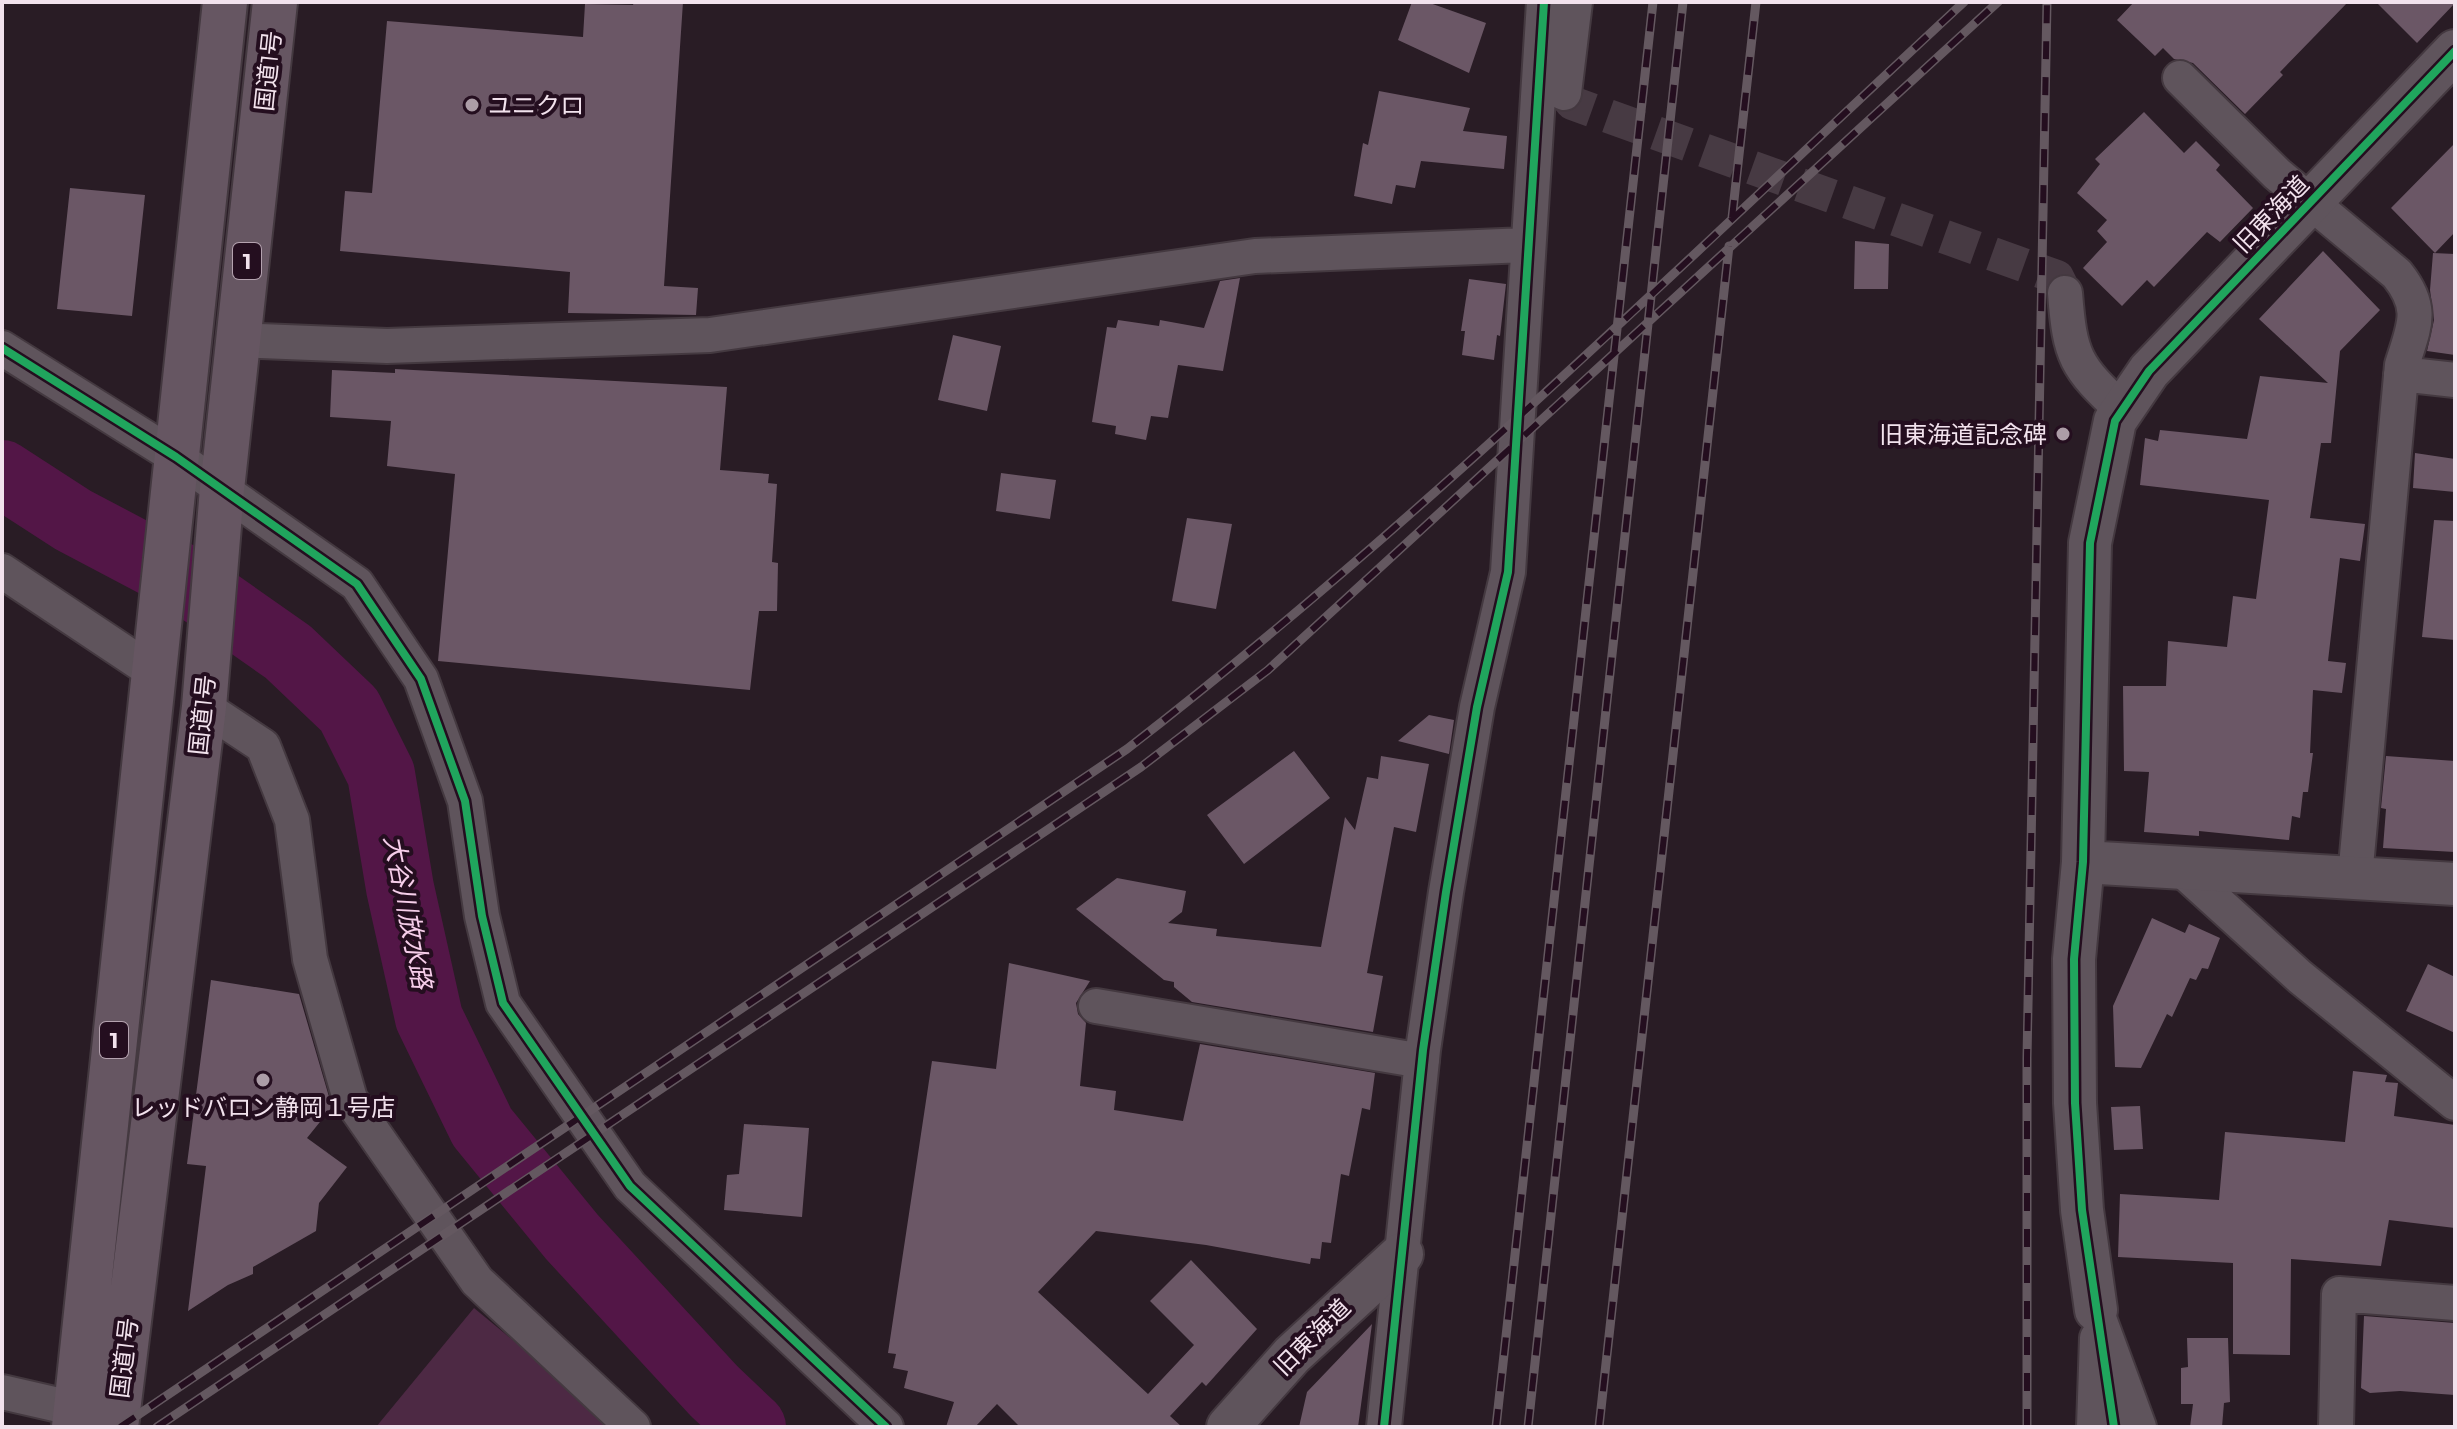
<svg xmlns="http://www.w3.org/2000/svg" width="2457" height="1429" viewBox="0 0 2457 1429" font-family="Montserrat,'Noto Sans JP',sans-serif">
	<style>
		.green { fill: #4d2944 }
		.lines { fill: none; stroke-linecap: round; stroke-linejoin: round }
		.river { stroke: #531647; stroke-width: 68 }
		.building { fill: #6b5766 }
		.minor-tunnel { stroke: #473a43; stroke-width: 34; stroke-dasharray: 34 17; stroke-linecap: butt }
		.minor-casing { stroke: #443940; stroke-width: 38 }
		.tertiary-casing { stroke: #443940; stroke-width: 46 }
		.trunk-casing { stroke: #443940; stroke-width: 48 }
		.minor { stroke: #5f545c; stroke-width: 34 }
		.tertiary { stroke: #5f545c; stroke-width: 42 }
		.trunk { stroke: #665662; stroke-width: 44 }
		.rail-casing { stroke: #645860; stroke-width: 9 }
		.rail { stroke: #240e1f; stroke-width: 6; stroke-dasharray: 18; stroke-linecap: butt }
		.cycleway-casing { stroke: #240e1f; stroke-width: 13 }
		.cycleway { stroke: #20a55d; stroke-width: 8 }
		.poi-dot { fill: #ac9da7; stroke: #240e1f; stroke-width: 3 }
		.labels { text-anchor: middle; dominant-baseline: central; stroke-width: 8; stroke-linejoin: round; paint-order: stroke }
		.shield { fill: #240e1f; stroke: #b4a2af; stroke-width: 2 }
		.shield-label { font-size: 22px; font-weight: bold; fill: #f2e2ed }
		.street-label { font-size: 24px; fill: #f2e2ed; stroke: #240e1f }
		.poi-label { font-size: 24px; fill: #f2e2ed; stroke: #240e1f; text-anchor: start }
		.water-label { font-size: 26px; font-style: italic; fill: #f6ceea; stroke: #240e1f }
	</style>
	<rect width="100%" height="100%" fill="#291c25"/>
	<path class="green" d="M 474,1308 L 618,1427 L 376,1427 Z"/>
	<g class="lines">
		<path class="river" d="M 2,474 L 73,520 L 181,577 L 288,652 L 349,710 L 381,774 L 400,888 L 429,1018 L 482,1127 L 572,1237 L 714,1391 L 752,1427"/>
	</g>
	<path class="building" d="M 634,2 L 683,2 L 664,286 L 698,288 L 696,315 L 568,313 L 570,272 L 340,251 L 345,191 L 372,193 L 387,21 L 583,37 L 585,4 L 633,5 Z
		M 1412,2 L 1427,2 L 1486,23 L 1469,73 L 1398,40 Z
		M 2134,2 L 2348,2 L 2280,72 L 2283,75 L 2245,114 L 2193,63 L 2174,59 L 2163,48 L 2155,56 L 2117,20 Z
		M 2376,2 L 2455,2 L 2455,3 L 2417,43 Z
		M 1379,91 L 1470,108 L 1463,131 L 1507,136 L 1504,169 L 1421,161 L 1415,188 L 1396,185 L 1392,204 L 1354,196 L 1363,143 L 1368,145 Z
		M 2144,112 L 2184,153 L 2196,141 L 2220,165 L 2216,170 L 2253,208 L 2220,242 L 2207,232 L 2154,287 L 2147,280 L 2122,306 L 2083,268 L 2107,242 L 2097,231 L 2107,220 L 2077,193 L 2100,164 L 2095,159 Z
		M 2455,143 L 2455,232 L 2435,253 L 2391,208 Z
		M 70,188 L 145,195 L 132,316 L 57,309 Z
		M 1855,241 L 1889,244 L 1888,289 L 1854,289 Z
		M 2323,251 L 2380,310 L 2340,351 L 2331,443 L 2321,443 L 2310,518 L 2365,524 L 2360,561 L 2340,558 L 2328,661 L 2346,663 L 2342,693 L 2313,690 L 2310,753 L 2313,753 L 2308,792 L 2303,792 L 2300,818 L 2292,816 L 2289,840 L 2199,831 L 2199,836 L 2144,832 L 2149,772 L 2124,771 L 2123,686 L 2166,686 L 2168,641 L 2227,647 L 2233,596 L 2256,599 L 2269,500 L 2140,485 L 2145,438 L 2158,441 L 2160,430 L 2247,439 L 2260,376 L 2328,383 L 2259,319 Z
		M 2433,253 L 2455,254 L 2455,355 L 2427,351 L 2434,320 L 2430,290 Z
		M 1240,278 L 1223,371 L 1178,365 L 1168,418 L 1151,416 L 1146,440 L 1115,434 L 1116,426 L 1092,422 L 1107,327 L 1116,328 L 1118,320 L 1159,326 L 1160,320 L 1204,328 L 1220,281 Z
		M 1469,279 L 1506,284 L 1500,336 L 1497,335 L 1494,360 L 1462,355 L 1465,331 L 1461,331 Z
		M 953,335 L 1001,346 L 987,411 L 938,400 Z
		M 395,369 L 727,387 L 720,470 L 769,474 L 768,483 L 777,484 L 772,562 L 778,563 L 777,611 L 759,611 L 750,690 L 438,661 L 455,474 L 387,466 L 391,421 L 330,417 L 332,370 L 395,373 Z
		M 2415,453 L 2455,459 L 2455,492 L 2413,488 Z
		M 1001,473 L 1056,480 L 1050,519 L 996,511 Z
		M 1187,518 L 1232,524 L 1216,609 L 1172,601 Z
		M 2434,520 L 2455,521 L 2455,640 L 2422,637 Z
		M 1429,715 L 1454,720 L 1449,754 L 1398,741 Z
		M 1294,751 L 1330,798 L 1244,864 L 1207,815 Z
		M 1381,756 L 1429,764 L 1416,832 L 1394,827 L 1367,973 L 1383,976 L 1373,1032 L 1192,1002 L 1174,987 L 1174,982 L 1164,980 L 1076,909 L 1117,878 L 1186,891 L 1182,912 L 1168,923 L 1217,929 L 1216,936 L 1321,947 L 1345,817 L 1355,830 L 1367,777 L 1378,779 Z
		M 2386,756 L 2455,761 L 2455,852 L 2383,848 L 2386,809 L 2381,808 Z
		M 2152,918 L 2185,933 L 2189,924 L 2220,938 L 2208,969 L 2202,968 L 2196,980 L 2190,978 L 2172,1017 L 2167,1014 L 2141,1068 L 2115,1067 L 2113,1006 Z
		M 1009,963 L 1090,981 L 1076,1003 L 1078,1014 L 1086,1023 L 1080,1086 L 1116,1091 L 1114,1110 L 1183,1121 L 1200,1044 L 1375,1073 L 1370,1110 L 1362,1108 L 1349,1176 L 1341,1174 L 1331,1243 L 1322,1242 L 1320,1259 L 1311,1258 L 1310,1264 L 1206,1245 L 1096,1231 L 1038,1292 L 1148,1394 L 1194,1345 L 1150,1301 L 1191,1260 L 1257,1329 L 1206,1386 L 1202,1382 L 1170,1416 L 1182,1427 L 1020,1427 L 997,1404 L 975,1427 L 946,1427 L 954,1402 L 904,1388 L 908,1371 L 893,1368 L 896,1354 L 888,1353 L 932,1061 L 996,1069 Z
		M 2428,964 L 2455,977 L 2455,1033 L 2406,1011 Z
		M 211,980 L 299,994 L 332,1107 L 307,1138 L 347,1167 L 319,1203 L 316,1231 L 253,1267 L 253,1274 L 228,1285 L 188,1311 L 206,1166 L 187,1164 Z
		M 2353,1071 L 2387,1075 L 2385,1082 L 2398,1083 L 2394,1116 L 2455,1125 L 2455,1228 L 2389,1220 L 2381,1266 L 2291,1259 L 2290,1355 L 2233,1354 L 2233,1263 L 2118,1257 L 2120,1194 L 2219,1200 L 2225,1132 L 2345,1142 Z
		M 2140,1106 L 2143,1149 L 2114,1150 L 2111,1107 Z
		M 744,1124 L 809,1128 L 802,1217 L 724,1210 L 727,1175 L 739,1174 Z
		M 2364,1316 L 2455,1323 L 2455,1395 L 2400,1391 L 2370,1393 L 2361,1388 Z
		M 1372,1324 L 1358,1427 L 1299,1427 L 1307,1392 Z
		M 2187,1338 L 2228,1338 L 2230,1402 L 2224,1403 L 2222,1427 L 2190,1427 L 2193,1404 L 2181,1404 L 2181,1368 L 2188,1367 Z"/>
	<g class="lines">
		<path class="minor-tunnel" d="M 1564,93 L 1572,103 L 2057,277 L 2065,293"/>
		<defs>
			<path id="minor" d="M 2180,78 L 2277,174 L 2397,274 C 2425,309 2414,326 2402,365 L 2355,877
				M 1564,93 L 1575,2
				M 2065,293 C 2070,357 2075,366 2122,410
				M 238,340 L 387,346 L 710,335 L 1255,256 L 1527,245
				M 2,348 L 176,457 L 357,584 L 421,679 L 465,801 L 482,916 L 503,1003 L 630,1186 L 886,1427
				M 2401,374 L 2455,380
				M 2,571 L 152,671
				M 204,707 L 263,746 L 292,820 L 310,959 L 350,1099 L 477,1281 L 633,1427
				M 2181,869 L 2300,977 L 2455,1103
				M 1096,1006 L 1422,1061
				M 2096,1310 L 2139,1427
				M 2,1392 L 76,1409
				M 1384,1427 L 1423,1050 L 1446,892 L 1477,707 L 1508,572 L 1544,2
				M 2094,1427 L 2097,1338
				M 2336,1427 L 2339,1294 L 2455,1303"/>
			<path id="tertiary" d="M 2083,862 L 2455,884
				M 2096,1310 L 2082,1210 L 2075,1103 L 2074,959 L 2083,862 L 2090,543 L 2115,421 L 2149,371 L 2455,51
				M 1228,1427 L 1292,1355 L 1402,1254"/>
			<path id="trunk" d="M 74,1427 L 225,2
				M 116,1427 L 204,707 L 222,489 L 275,2"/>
		</defs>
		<use href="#minor" class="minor-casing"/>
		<use href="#tertiary" class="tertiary-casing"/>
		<use href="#trunk" class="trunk-casing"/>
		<use href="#minor" class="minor"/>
		<use href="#tertiary" class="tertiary"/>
		<use href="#trunk" class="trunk"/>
		<defs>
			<path id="rail" d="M 1732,218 L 1756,2
				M 120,1427 L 1127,749 C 1423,520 1690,256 1964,2
				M 157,1427 L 1141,767 L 1268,670 L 1998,2
				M 1496,1427 L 1653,2
				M 1528,1427 L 1683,2
				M 1599,1427 L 1729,246
				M 2027,1427 L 2027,1058 L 2047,2"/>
		</defs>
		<use href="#rail" class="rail-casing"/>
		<use href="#rail" class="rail"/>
		<defs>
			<path id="cycleway" d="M 2,348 L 176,457 L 357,584 L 421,679 L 465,801 L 482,916 L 503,1003 L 630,1186 L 886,1427
				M 1384,1427 L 1423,1050 L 1446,892 L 1477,707 L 1508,572 L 1544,2
				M 2114,1427 L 2082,1210 L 2075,1103 L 2074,959 L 2083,862 L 2090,543 L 2115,421 L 2149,371 L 2455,51"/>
		</defs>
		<use href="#cycleway" class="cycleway-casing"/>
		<use href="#cycleway" class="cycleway"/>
	</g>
	<g class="poi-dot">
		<circle cx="472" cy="105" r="8"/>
		<circle cx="2063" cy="434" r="8"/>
		<circle cx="263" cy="1080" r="8"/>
	</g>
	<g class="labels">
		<g class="shield">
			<rect x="233" y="243" width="28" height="36" rx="6"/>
			<rect x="100" y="1022" width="28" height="36" rx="6"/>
		</g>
		<g class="shield-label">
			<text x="247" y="261">1</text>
			<text x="114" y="1040">1</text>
		</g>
		<g class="street-label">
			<text transform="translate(268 71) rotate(-84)">国道1号</text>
			<text transform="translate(2271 214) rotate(-46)">旧東海道</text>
			<text transform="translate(202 715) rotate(-84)">国道1号</text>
			<text transform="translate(1312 1337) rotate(-45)">旧東海道</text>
			<text transform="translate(124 1358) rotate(-83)">国道1号</text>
		</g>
		<g class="poi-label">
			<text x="488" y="105">ユニクロ</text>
			<text x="2047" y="434" text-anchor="end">旧東海道記念碑</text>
			<text x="263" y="1107" text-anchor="middle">レッドバロン静岡１号店</text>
		</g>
		<g class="water-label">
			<text transform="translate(408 912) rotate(79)">大谷川放水路</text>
		</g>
	</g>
	<rect width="2457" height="1429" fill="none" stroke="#f2e2ed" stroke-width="8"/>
</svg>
